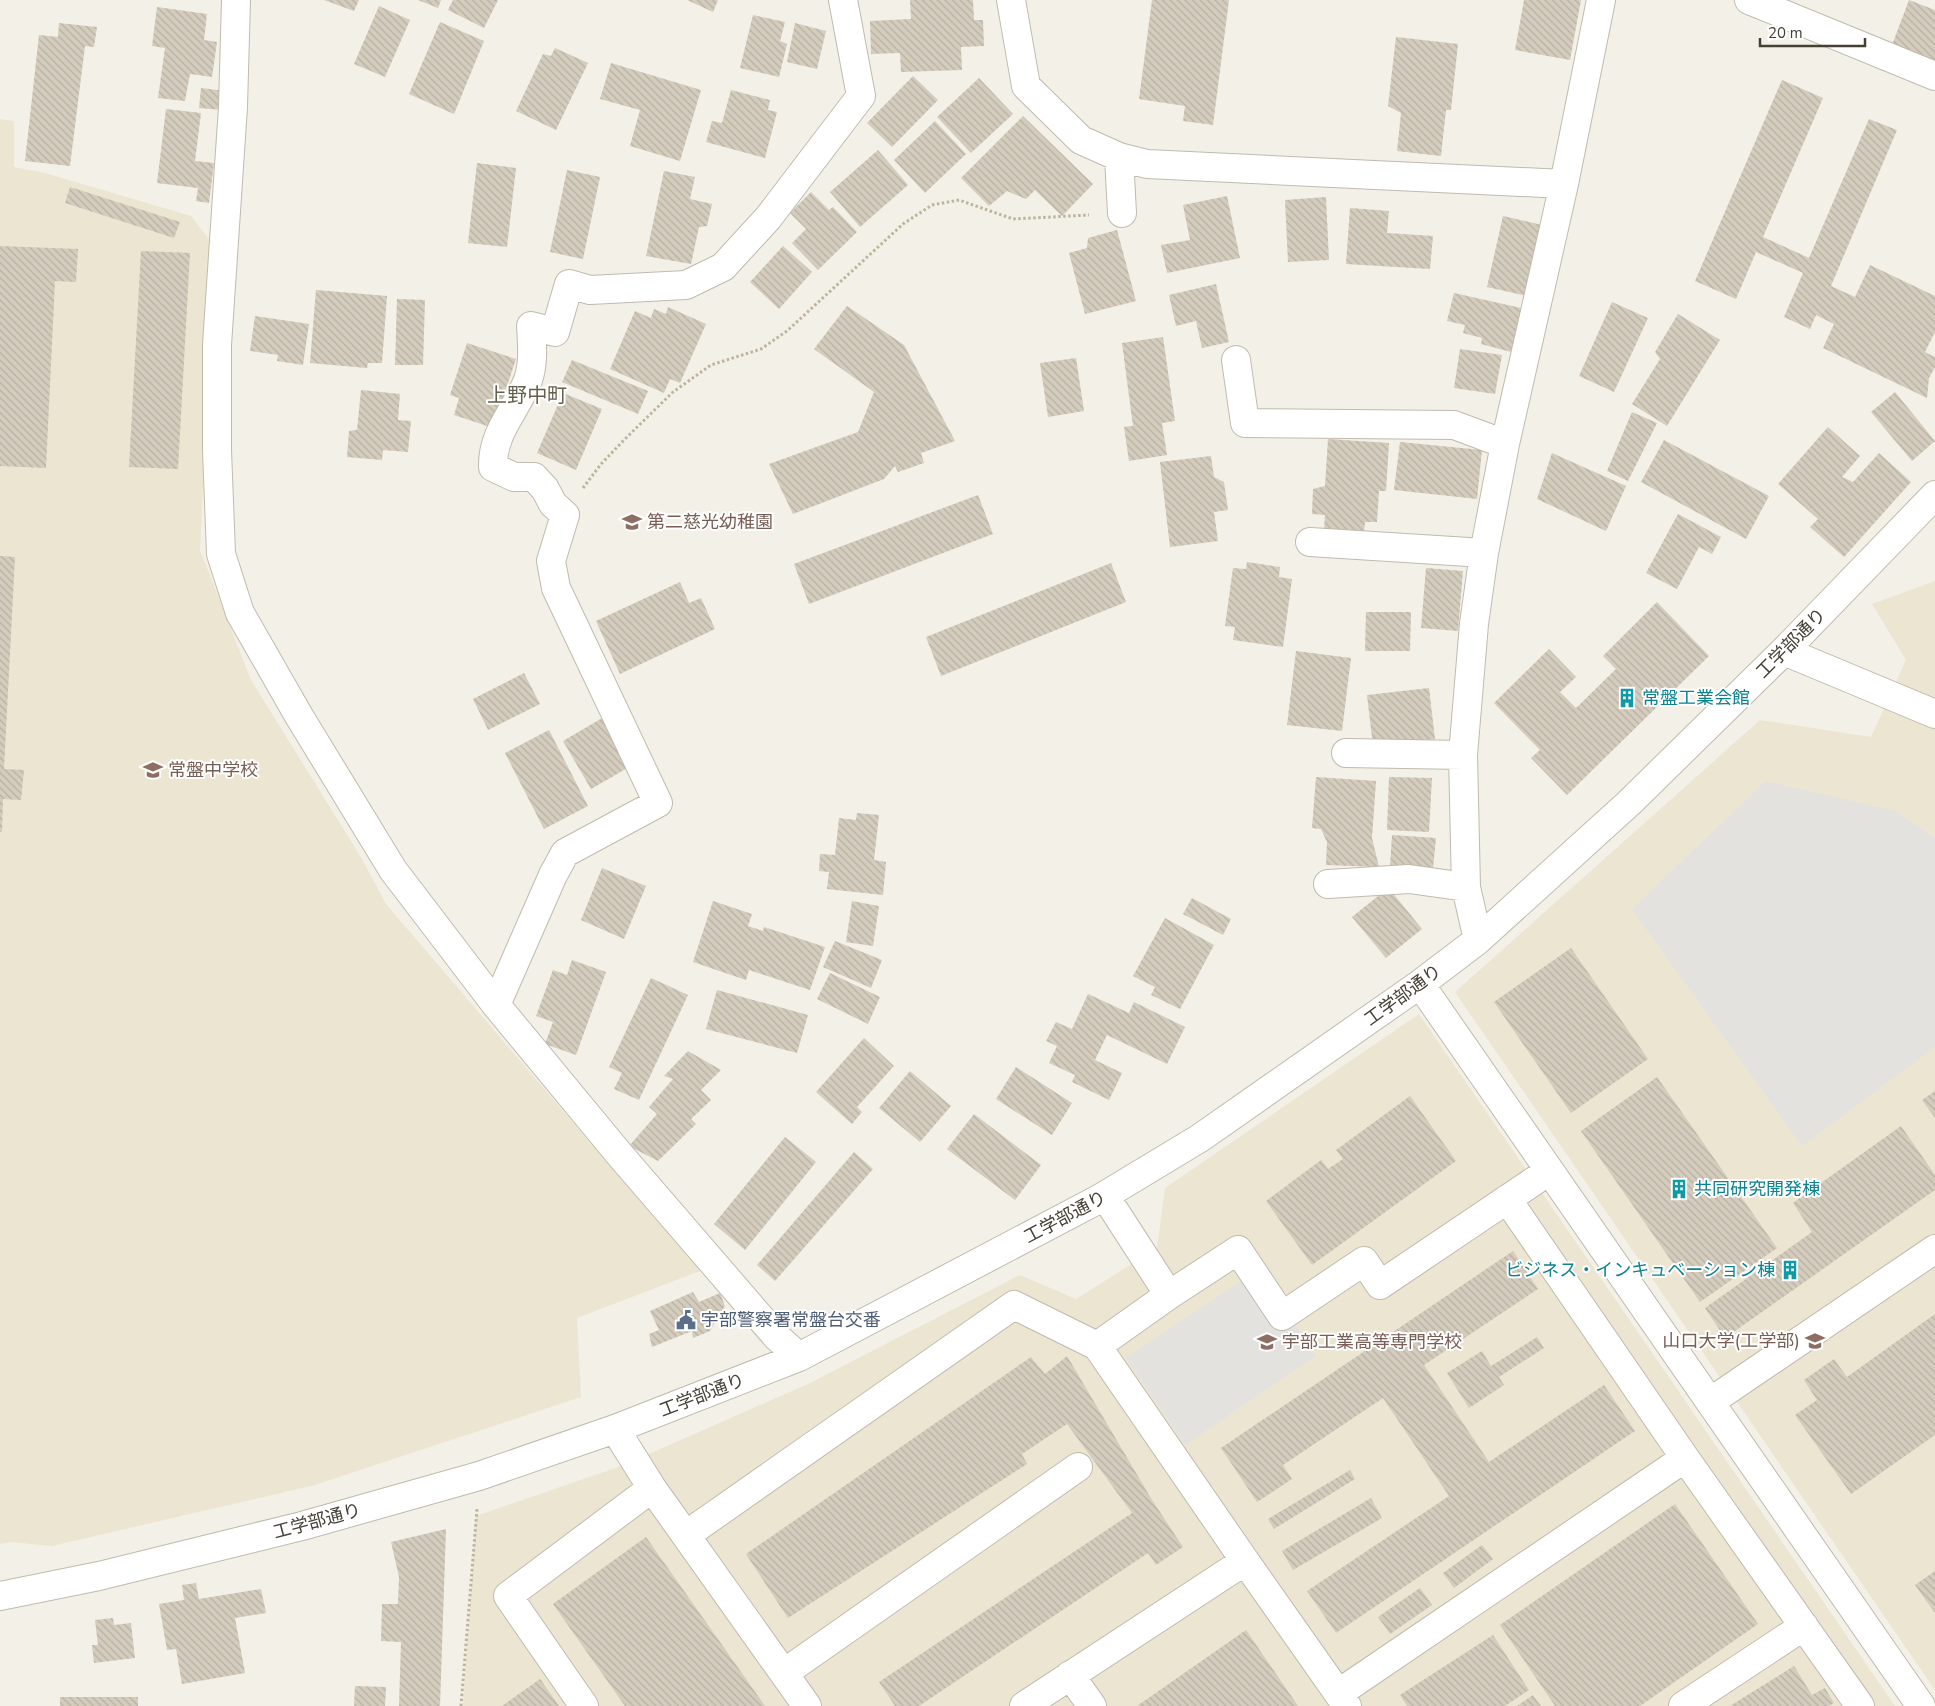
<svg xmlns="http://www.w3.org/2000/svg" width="1935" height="1706" viewBox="0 0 1935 1706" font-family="'Nunito Sans','Noto Sans JP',sans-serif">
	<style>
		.education { fill: #ebe5d2 }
		.parking { fill: #e4e2df }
		.building { fill: url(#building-back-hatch) }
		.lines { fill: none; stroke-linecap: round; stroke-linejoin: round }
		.minor-casing { stroke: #c0bbad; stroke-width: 30 }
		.path { stroke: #beb49c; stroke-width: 3; stroke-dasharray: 2.5 2.5; stroke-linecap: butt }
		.minor { stroke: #fff; stroke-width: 28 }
		.labels { text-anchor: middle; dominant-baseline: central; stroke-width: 4; stroke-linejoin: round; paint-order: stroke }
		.education-label { font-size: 18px; fill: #785e54; stroke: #fff; text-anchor: start }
		.street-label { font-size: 18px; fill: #454036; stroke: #fff }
		.culture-label { font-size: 18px; fill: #0d838f; stroke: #fff; text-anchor: start }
		.service-label { font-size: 18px; fill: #4e5e75; stroke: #fff; text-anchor: start }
		.quarter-label { font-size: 20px; fill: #675f4e; stroke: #fff }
	</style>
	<defs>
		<pattern id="building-back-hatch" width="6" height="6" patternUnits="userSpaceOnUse" patternTransform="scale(1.25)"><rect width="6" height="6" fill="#d4ccbd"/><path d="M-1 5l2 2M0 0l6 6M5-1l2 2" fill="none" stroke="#b7b0a3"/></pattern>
	</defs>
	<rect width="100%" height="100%" fill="#f3f0e7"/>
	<path class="education" d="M 0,119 L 14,121 L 14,167 L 45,173 L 191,216 L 215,247 L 200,550 L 251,680 L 362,859 L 386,904 L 700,1271 L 577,1318 L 581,1397 L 315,1485 L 52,1546 L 10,1542 L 0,1544 Z
		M 1935,581 L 1935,1690 L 1455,992 L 1760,720 L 1871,737 L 1906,660 L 1872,604 Z
		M 1419,1014 L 1895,1706 L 463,1706 L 476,1516 L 624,1465 L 808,1384 L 1020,1275 L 1076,1299 L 1157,1248 L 1165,1188 Z"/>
	<path class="parking" d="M 1766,781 L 1896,811 L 1935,838 L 1935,1047 L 1802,1146 L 1632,909 Z
		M 1247,1277 L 1277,1297 L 1316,1356 L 1185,1445 L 1126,1358 Z"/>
	<path class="building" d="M 324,0 L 359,0 L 354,11 Z
		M 418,0 L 441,0 L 438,8 Z
		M 453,0 L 498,0 L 484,28 L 448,10 Z
		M 687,0 L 718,0 L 713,12 Z
		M 910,0 L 973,0 L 974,20 L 983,20 L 984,46 L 961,47 L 962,70 L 901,72 L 900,53 L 871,54 L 870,21 L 911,19 Z
		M 1152,0 L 1229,0 L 1213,125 L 1183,121 L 1185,106 L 1139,99 Z
		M 1524,0 L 1581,0 L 1570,60 L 1515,50 Z
		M 1909,0 L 1935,10 L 1935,60 L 1892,45 Z
		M 379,6 L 410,20 L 385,77 L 354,64 Z
		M 157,7 L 207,14 L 204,40 L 217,42 L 212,77 L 190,74 L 185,101 L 158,98 L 165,48 L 152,46 Z
		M 753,15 L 785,22 L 780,41 L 787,44 L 779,77 L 740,68 Z
		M 440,22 L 484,41 L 454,114 L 409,94 Z
		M 59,23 L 97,27 L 94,47 L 85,46 L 70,166 L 25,161 L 39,35 L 58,37 Z
		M 795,23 L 826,31 L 817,69 L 787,62 Z
		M 1396,37 L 1458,44 L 1451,110 L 1446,110 L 1441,156 L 1397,151 L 1401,113 L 1388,106 Z
		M 555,48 L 588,63 L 556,130 L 516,111 L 543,54 L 551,56 Z
		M 611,63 L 701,90 L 680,161 L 630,146 L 640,110 L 600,99 Z
		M 913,76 L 938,100 L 892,147 L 867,123 Z
		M 979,78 L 1013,114 L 971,153 L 937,117 Z
		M 1782,80 L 1823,98 L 1763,237 L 1809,258 L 1869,119 L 1897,130 L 1831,286 L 1855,297 L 1870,265 L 1935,296 L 1935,332 L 1925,352 L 1935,357 L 1935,367 L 1929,378 L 1927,398 L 1823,348 L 1834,324 L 1816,315 L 1810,329 L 1784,317 L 1803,273 L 1756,252 L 1736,299 L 1695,281 Z
		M 201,88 L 225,91 L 223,110 L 199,108 Z
		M 731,90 L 770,100 L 768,110 L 777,112 L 765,158 L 706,142 L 712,121 L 722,123 Z
		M 166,109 L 201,113 L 195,161 L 214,163 L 209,203 L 196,201 L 198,188 L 157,183 Z
		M 1023,116 L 1093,184 L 1062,216 L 1035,190 L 1026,199 L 1007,191 L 989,206 L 961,178 Z
		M 935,121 L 966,154 L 925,193 L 894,160 Z
		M 878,150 L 908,185 L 860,227 L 830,192 Z
		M 477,163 L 516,168 L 507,247 L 468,243 Z
		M 567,170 L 600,177 L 583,259 L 550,252 Z
		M 664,171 L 695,177 L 690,199 L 712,204 L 707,226 L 699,227 L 691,264 L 646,256 Z
		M 70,187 L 180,222 L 174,238 L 65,203 Z
		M 811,192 L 829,210 L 833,207 L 857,232 L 818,270 L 792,243 L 806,229 L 790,213 Z
		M 1227,196 L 1240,258 L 1167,273 L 1161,245 L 1190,240 L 1183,205 Z
		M 1326,197 L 1329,260 L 1288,262 L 1285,200 Z
		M 1350,208 L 1389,211 L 1387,233 L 1433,236 L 1430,269 L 1346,264 Z
		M 1503,216 L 1542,225 L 1527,296 L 1487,287 Z
		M 1117,230 L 1136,301 L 1085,314 L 1069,253 L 1087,248 L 1088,238 Z
		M 0,246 L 78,249 L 76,282 L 55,281 L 46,468 L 0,466 Z
		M 783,246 L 812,272 L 779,309 L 750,282 Z
		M 141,251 L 190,253 L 178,469 L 129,467 Z
		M 1216,284 L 1229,342 L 1202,348 L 1196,321 L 1176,326 L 1169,295 Z
		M 316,290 L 387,296 L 382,363 L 368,363 L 367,368 L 310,363 Z
		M 1454,293 L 1521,308 L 1511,352 L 1481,344 L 1482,338 L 1463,333 L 1465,325 L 1447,321 Z
		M 397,299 L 425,300 L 423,365 L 395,365 Z
		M 1612,302 L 1648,318 L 1614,392 L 1579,376 Z
		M 847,306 L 904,345 L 955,441 L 921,453 L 924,463 L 898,472 L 895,466 L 884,479 L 793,514 L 769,464 L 858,432 L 874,392 L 814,349 Z
		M 668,307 L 706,324 L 680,383 L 670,379 L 664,393 L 610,369 L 635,311 L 651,318 L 654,309 L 666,314 Z
		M 1678,314 L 1720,340 L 1667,426 L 1632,404 L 1660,359 L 1655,352 Z
		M 255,316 L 309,324 L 303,365 L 277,361 L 278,355 L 250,351 Z
		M 1163,337 L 1175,421 L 1162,423 L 1167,455 L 1129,461 L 1124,427 L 1133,426 L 1122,343 Z
		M 467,343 L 516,359 L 493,428 L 454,415 L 459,398 L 450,395 Z
		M 1460,349 L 1502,355 L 1495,394 L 1454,388 Z
		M 1076,358 L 1084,411 L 1048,417 L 1040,363 Z
		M 572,360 L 648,391 L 638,414 L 562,382 Z
		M 361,390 L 400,394 L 398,420 L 411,421 L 408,452 L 383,450 L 382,460 L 347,457 L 349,431 L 357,430 Z
		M 1895,392 L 1935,441 L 1912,461 L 1871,412 Z
		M 563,393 L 602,409 L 576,470 L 537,453 Z
		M 1632,412 L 1657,423 L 1628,481 L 1607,471 Z
		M 1828,427 L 1860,456 L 1842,477 L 1853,482 L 1879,453 L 1911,482 L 1844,557 L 1810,527 L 1818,519 L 1778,484 Z
		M 1328,439 L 1389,443 L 1386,491 L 1379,491 L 1377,522 L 1365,522 L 1364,532 L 1324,530 L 1325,515 L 1312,514 L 1313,489 L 1325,486 Z
		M 1664,440 L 1769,496 L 1746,539 L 1641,482 Z
		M 1400,442 L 1482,450 L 1477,499 L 1394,490 Z
		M 1552,453 L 1626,486 L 1606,531 L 1537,499 Z
		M 1211,456 L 1214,477 L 1224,482 L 1228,510 L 1214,512 L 1218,541 L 1170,547 L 1160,462 Z
		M 978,495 L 993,534 L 809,604 L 794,564 Z
		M 1678,514 L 1721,537 L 1712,554 L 1699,547 L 1677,589 L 1646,573 Z
		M 0,556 L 15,557 L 4,769 L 24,770 L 21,800 L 3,799 L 2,832 L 0,832 Z
		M 1247,562 L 1280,567 L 1279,577 L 1292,579 L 1283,647 L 1233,640 L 1235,627 L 1225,626 L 1233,568 L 1246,569 Z
		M 1111,563 L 1126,602 L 941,676 L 926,637 Z
		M 1426,568 L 1463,571 L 1458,631 L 1421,628 Z
		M 680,582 L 689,603 L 701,598 L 715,629 L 620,674 L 596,621 Z
		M 1657,602 L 1709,656 L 1567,795 L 1531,758 L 1540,750 L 1494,703 L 1549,649 L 1576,677 L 1560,692 L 1576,708 L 1616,669 L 1603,656 Z
		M 1366,612 L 1411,612 L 1410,651 L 1365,651 Z
		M 1296,651 L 1351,658 L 1342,731 L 1287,725 Z
		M 524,673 L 540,704 L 488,730 L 473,699 Z
		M 1429,688 L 1435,739 L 1373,746 L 1367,695 Z
		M 604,717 L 631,766 L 591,789 L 563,741 Z
		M 549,730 L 588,806 L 544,829 L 505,753 Z
		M 1316,777 L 1376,781 L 1372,838 L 1379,867 L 1326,865 L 1327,842 L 1321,829 L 1312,828 Z
		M 1389,777 L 1432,778 L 1429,832 L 1387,830 Z
		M 857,813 L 879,815 L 874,860 L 886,862 L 883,895 L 827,889 L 829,872 L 819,871 L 820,854 L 835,855 L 839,818 L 856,820 Z
		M 1392,835 L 1436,838 L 1433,869 L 1390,866 Z
		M 602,868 L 646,886 L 624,939 L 581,920 Z
		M 1383,892 L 1392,892 L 1422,929 L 1386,958 L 1352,917 Z
		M 1192,898 L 1231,919 L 1223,935 L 1183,914 Z
		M 713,901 L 752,914 L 748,926 L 763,931 L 764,927 L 825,947 L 810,990 L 749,970 L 746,980 L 693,962 Z
		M 852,901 L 879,906 L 873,946 L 846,942 Z
		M 1165,918 L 1214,945 L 1180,1009 L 1151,995 L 1155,987 L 1133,976 Z
		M 835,941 L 882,960 L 871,988 L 823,967 Z
		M 1571,948 L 1648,1059 L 1571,1113 L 1494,1002 Z
		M 572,960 L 606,972 L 576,1055 L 545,1044 L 553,1022 L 536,1016 L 553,970 L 567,975 Z
		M 830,973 L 880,997 L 868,1024 L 817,999 Z
		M 651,978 L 688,995 L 639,1100 L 614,1089 L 622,1073 L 609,1067 Z
		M 717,990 L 808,1015 L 797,1053 L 706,1029 Z
		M 1088,994 L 1129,1013 L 1134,1002 L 1185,1027 L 1167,1064 L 1107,1035 L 1095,1060 L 1122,1073 L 1109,1100 L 1072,1082 L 1075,1075 L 1049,1063 L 1057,1046 L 1046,1041 L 1056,1022 L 1072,1029 Z
		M 864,1038 L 894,1066 L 857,1107 L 862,1112 L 852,1124 L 816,1092 Z
		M 688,1051 L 721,1070 L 701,1090 L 711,1100 L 691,1119 L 696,1124 L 658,1161 L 629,1146 L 657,1114 L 649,1107 L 673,1079 L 664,1076 Z
		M 1016,1067 L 1072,1103 L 1052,1135 L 996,1099 Z
		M 910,1071 L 951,1106 L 920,1142 L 879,1108 Z
		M 1657,1077 L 1777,1248 L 1700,1302 L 1581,1131 Z
		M 1935,1091 L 1935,1118 L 1922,1100 Z
		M 1410,1096 L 1456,1161 L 1312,1265 L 1266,1201 L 1321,1160 L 1328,1169 L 1343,1159 L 1336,1150 Z
		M 974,1114 L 1041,1165 L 1015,1200 L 947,1149 Z
		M 1901,1126 L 1935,1175 L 1935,1190 L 1725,1338 L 1705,1308 L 1812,1232 L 1793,1203 Z
		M 785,1137 L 816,1162 L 745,1250 L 714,1224 Z
		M 854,1152 L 873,1169 L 775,1281 L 757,1265 Z
		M 1513,1251 L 1538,1289 L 1424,1365 L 1489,1462 L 1604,1385 L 1635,1431 L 1336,1633 L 1307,1591 L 1449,1496 L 1383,1398 L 1283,1465 L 1292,1479 L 1257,1502 L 1221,1448 Z
		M 693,1292 L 699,1302 L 720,1293 L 725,1306 L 710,1331 L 693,1338 L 692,1331 L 652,1347 L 649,1334 L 659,1330 L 650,1311 Z
		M 1935,1314 L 1935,1435 L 1851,1494 L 1795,1415 L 1817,1400 L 1804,1380 L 1834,1359 L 1847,1377 Z
		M 1537,1337 L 1544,1348 L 1499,1377 L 1504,1385 L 1469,1408 L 1447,1373 L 1482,1351 L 1491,1366 Z
		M 1067,1356 L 1152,1500 L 1183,1547 L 1156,1565 L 1148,1553 L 919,1706 L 895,1706 L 879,1682 L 1132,1513 L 1067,1424 L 1022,1454 L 1027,1464 L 788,1618 L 746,1554 L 1031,1357 L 1045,1374 Z
		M 1350,1470 L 1355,1479 L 1274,1529 L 1268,1519 Z
		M 1371,1498 L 1382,1518 L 1293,1570 L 1282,1551 Z
		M 1675,1504 L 1758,1624 L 1640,1706 L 1555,1706 L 1500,1625 Z
		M 446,1529 L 440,1706 L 399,1706 L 401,1642 L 381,1641 L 382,1604 L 398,1604 L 399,1577 L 391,1542 Z
		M 646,1537 L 765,1706 L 625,1706 L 553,1604 Z
		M 1482,1545 L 1493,1559 L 1454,1588 L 1443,1573 Z
		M 1935,1571 L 1935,1613 L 1915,1585 Z
		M 196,1583 L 199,1599 L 261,1589 L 266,1613 L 235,1618 L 245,1673 L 182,1684 L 176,1649 L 167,1650 L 159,1604 L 184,1600 L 182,1585 Z
		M 1420,1588 L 1432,1605 L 1390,1634 L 1378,1617 Z
		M 113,1618 L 114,1625 L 131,1623 L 135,1658 L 94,1663 L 92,1645 L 98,1645 L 95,1620 Z
		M 1246,1630 L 1298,1706 L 1137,1706 Z
		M 1493,1635 L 1529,1690 L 1505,1706 L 1407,1706 L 1400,1695 Z
		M 1794,1666 L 1812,1695 L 1825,1688 L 1834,1703 L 1829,1706 L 1730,1706 Z
		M 540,1679 L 559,1706 L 502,1706 Z
		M 355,1686 L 386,1687 L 385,1706 L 354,1706 Z
		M 1533,1695 L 1541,1706 L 1517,1706 Z
		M 60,1697 L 138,1697 L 138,1706 L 60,1706 Z"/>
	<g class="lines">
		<defs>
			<path id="minor" d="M 236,0 L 233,107 L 217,345 L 217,450 L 221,554 L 240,613 L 299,716 L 393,870 L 496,1005 L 620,1155 L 777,1337 L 799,1357
				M 1011,0 L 1026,86 L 1081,140 L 1119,157 L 1147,164 L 1564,184
				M 1749,0 L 1935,76
				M 1119,157 L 1122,213
				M 1236,360 L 1245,423 L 1454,425 L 1505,444
				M 1310,542 L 1484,553
				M 1784,651 L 1935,714
				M 1346,753 L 1463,755
				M 1328,884 L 1409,879 L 1466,887
				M 1478,940 L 1466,887 L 1463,755 L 1474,624 L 1484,553 L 1505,444 L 1564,184 L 1601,0
				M 1420,984 L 1921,1706
				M 496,1005 L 553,875 L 565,853 L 658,803 L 556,588 L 551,561 L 565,515 L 553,504 L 545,489 L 534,477 L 514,477 L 493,467 C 492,432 516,411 528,380 C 534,363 532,344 531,326 L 555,332 L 569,284 L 590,290 L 686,285 L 723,267 L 768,218 L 861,96 L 843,0
				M 1105,1196 L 1169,1295
				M 1507,1199 L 1685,1458 L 1860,1706
				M 1710,1402 L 1935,1249
				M 615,1429 L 652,1488 L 807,1706
				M 686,1535 L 1014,1305 L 1097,1346
				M 1245,1561 L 1347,1706
				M 0,1596 L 99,1576 L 302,1526 L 479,1476 L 615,1429 L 799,1357 L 1099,1199 L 1200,1138 L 1420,984 L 1478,940 L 1629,803 L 1784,651 L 1935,495
				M 784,1673 L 1078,1467
				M 1070,1675 L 1092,1706
				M 1339,1693 L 1685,1458
				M 584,1706 L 508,1596 L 652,1488
				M 1024,1706 L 1245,1561 L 1097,1346 L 1169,1295 L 1238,1250 L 1282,1316 L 1364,1261 L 1380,1285 L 1549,1171
				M 1683,1706 L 1804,1626"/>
		</defs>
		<use href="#minor" class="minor-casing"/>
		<path class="path" d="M 583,488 L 601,464 L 626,438 L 673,392 L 711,365 L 761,349 L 787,331 L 903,224 L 932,205 L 959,200 L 1013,219 L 1089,215
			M 461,1706 L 477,1509"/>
		<use href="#minor" class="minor"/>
	</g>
	<defs>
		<symbol id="school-bare" viewBox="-9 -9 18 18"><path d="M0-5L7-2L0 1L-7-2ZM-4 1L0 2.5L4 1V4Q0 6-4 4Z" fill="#8d6e63" stroke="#fff" stroke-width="2.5" paint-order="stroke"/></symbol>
		<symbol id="building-bare" viewBox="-9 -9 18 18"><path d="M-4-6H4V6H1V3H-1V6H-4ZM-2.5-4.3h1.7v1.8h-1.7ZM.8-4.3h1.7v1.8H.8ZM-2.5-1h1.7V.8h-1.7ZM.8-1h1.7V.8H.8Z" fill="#0f9aa8" stroke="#fff" stroke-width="2.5" paint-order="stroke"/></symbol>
		<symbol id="civic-bare" viewBox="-9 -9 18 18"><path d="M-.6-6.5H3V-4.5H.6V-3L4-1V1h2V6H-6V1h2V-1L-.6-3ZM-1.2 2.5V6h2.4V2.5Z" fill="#5c6f8a" stroke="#fff" stroke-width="2.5" paint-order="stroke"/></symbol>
		<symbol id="university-bare" viewBox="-9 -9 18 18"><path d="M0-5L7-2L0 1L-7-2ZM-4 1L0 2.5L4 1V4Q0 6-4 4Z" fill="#8d6e63" stroke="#fff" stroke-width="2.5" paint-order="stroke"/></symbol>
	</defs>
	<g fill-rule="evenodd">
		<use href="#school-bare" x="618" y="508" width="28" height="28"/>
		<use href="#building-bare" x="1613" y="684" width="28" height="28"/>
		<use href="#school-bare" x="139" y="756" width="28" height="28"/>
		<use href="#building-bare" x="1665" y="1175" width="28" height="28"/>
		<use href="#building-bare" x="1776" y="1256" width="28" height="28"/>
		<use href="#civic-bare" x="672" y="1306" width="28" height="28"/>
		<use href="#university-bare" x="1801" y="1327" width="28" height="28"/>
		<use href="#university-bare" x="1253" y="1328" width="28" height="28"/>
	</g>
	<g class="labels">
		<g class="education-label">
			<text x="647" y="522">第二慈光幼稚園</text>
			<text x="168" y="770">常盤中学校</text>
			<text x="1800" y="1341" text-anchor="end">山口大学(工学部)</text>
			<text x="1282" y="1342">宇部工業高等専門学校</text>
		</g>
		<g class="street-label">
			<text transform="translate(1791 643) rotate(-45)">工学部通り</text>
			<text transform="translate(1403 995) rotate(-36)">工学部通り</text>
			<text transform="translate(1065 1217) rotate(-28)">工学部通り</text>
			<text transform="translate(702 1395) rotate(-21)">工学部通り</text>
			<text transform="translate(317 1521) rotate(-15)">工学部通り</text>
		</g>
		<g class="culture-label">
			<text x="1642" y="698">常盤工業会館</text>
			<text x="1694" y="1189">共同研究開発棟</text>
			<text x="1775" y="1270" text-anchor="end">ビジネス・インキュベーション棟</text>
		</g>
		<g class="service-label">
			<text x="701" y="1320">宇部警察署常盤台交番</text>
		</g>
		<g class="quarter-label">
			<text x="527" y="395">上野中町</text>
		</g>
	</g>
	<path d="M1760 38v8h105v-8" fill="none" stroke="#454036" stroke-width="2.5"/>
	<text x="1768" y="38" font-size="15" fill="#454036" stroke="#ffffff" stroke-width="4" paint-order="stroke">20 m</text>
</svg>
